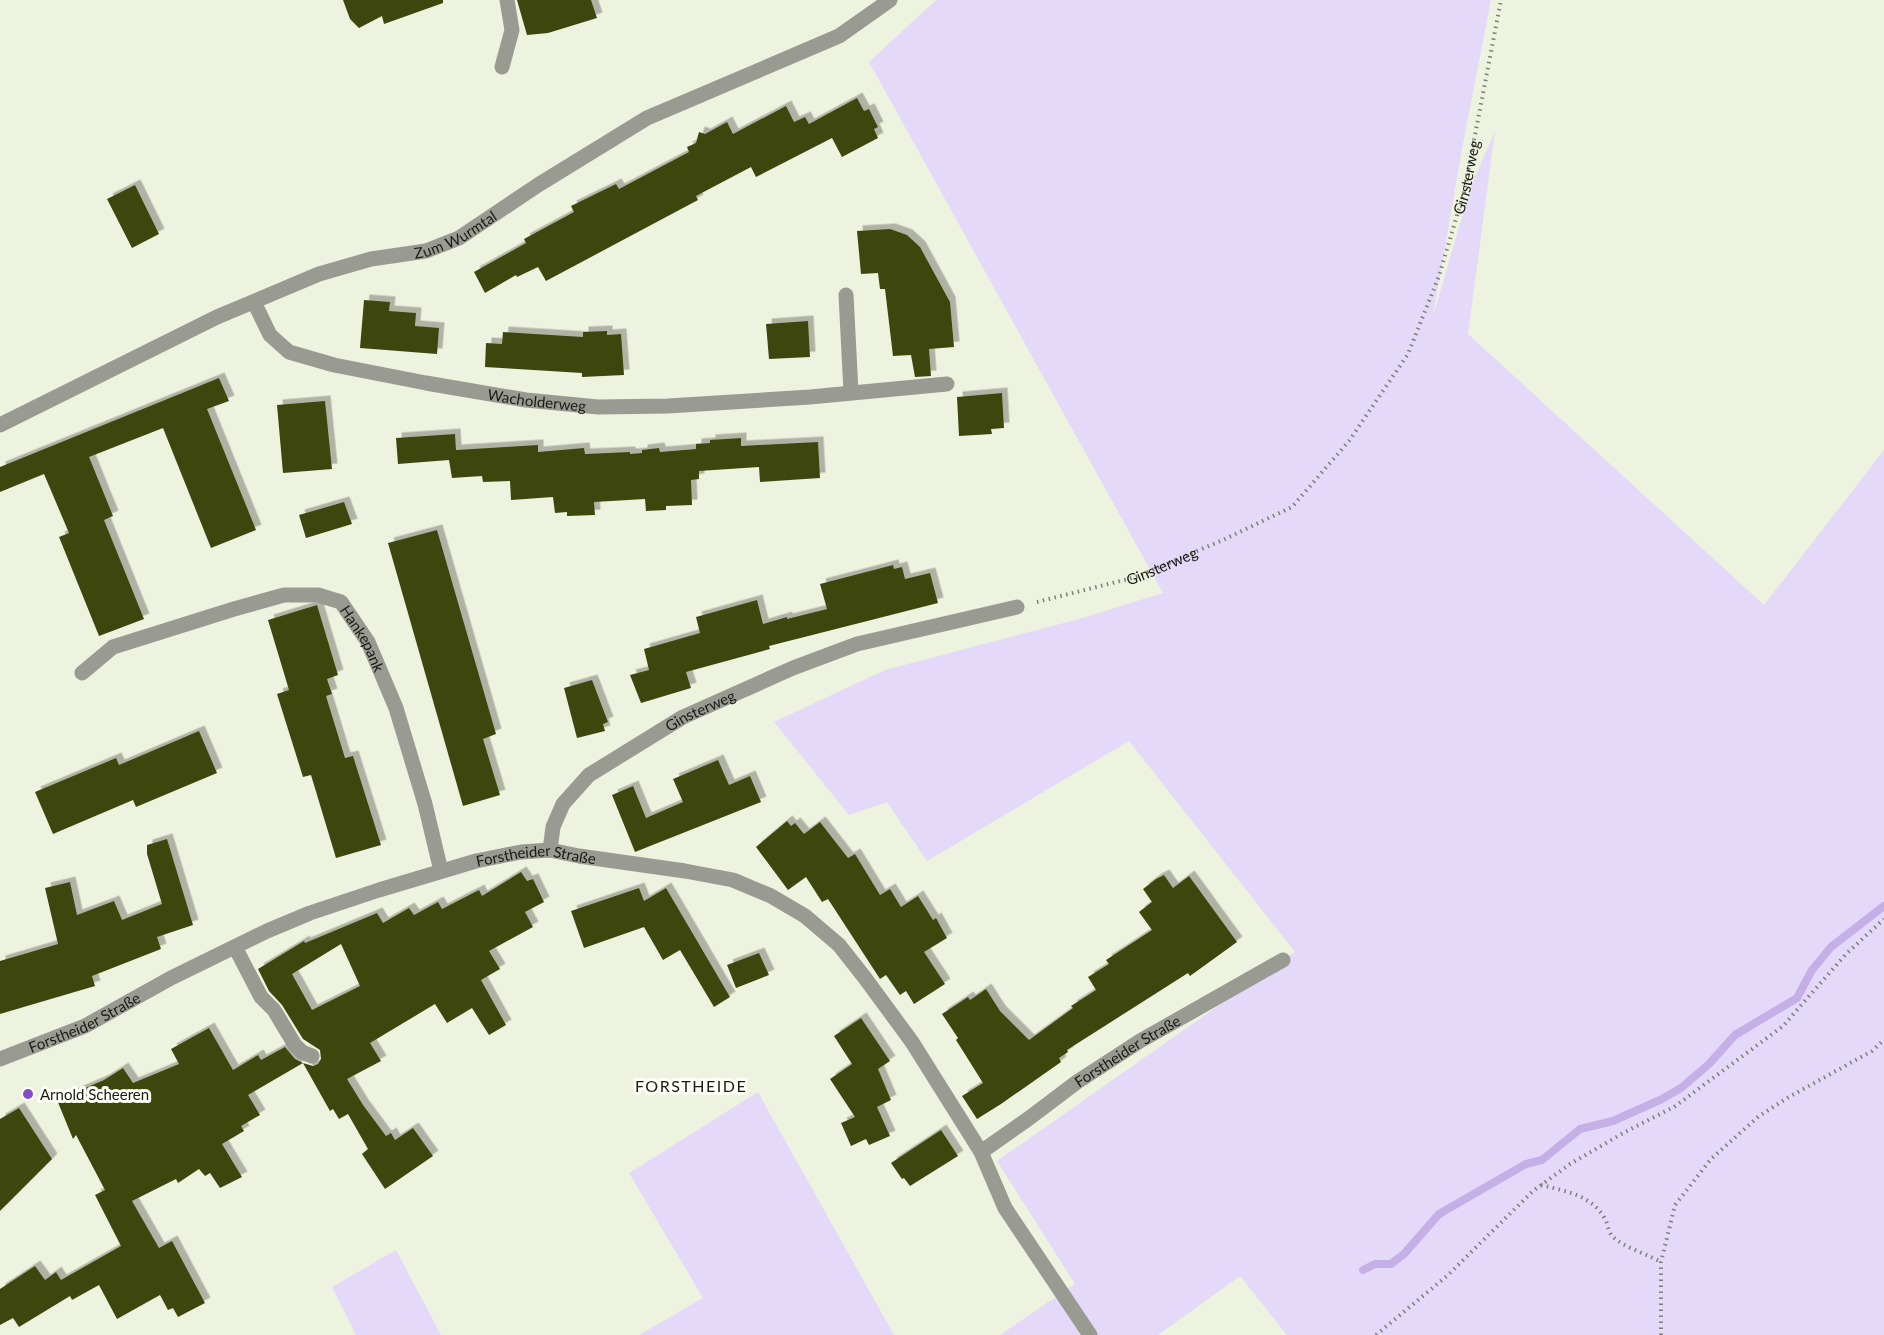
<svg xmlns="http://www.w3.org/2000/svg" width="1884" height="1335" viewBox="0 0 1884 1335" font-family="Lato,sans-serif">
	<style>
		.green { fill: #e4d9f9 }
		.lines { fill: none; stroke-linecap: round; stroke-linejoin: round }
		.stream { stroke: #c4b0e6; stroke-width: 8 }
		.building { fill: #3d460e; fill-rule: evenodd; filter: url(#shadow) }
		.path { stroke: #7d8074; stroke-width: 4; stroke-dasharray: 1.5 4.5; stroke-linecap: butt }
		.minor { stroke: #999b93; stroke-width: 15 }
		.poi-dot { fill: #854ec6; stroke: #fdfff7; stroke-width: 2 }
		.labels { text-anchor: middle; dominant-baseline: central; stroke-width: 6; stroke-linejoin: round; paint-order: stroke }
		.street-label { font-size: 15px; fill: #191a14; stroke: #fdfff7 }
		.poi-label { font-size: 15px; fill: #191a14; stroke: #fdfff7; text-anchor: start }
		.neighbourhood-label { font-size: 16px; letter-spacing: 1.5px; fill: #191a14; stroke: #fdfff7 }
	</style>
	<defs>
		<filter id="shadow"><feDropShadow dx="5.5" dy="-5.5" stdDeviation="0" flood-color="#0004"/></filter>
	</defs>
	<rect width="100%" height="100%" fill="#eef3df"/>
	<path class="green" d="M 936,0 L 1491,0 L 1462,149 L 1433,316 L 1471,186 L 1495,131 L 1468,334 L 1764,605 L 1884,450 L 1884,1335 L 1287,1335 L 1240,1276 L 1158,1335 L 1000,1335 L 1075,1284 L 997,1161 L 1295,952 L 1129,741 L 927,861 L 887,802 L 849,815 L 774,722 L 885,670 L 1079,619 L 1163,593 L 869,62 Z
		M 758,1092 L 894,1335 L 639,1335 L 703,1298 L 629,1173 Z
		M 396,1250 L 441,1335 L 356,1335 L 332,1287 Z"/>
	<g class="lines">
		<path class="stream" d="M 1363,1270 L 1375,1264 L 1391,1264 L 1404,1254 L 1439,1214 L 1526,1164 L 1542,1160 L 1580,1129 L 1613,1121 L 1662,1099 L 1681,1088 L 1709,1064 L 1735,1035 L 1797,998 L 1812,970 L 1831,947 L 1884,906"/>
	</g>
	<path class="building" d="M 343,0 L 443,0 L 443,3 L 384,24 L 382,16 L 359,28 L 350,19 Z
		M 517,0 L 591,0 L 597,18 L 548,33 L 527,35 Z
		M 857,98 L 864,111 L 869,109 L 878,127 L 874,129 L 878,138 L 842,157 L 832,138 L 756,177 L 751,167 L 696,196 L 698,200 L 546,281 L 538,267 L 517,277 L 516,275 L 485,293 L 474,272 L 526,243 L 524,239 L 574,212 L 571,206 L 616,184 L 619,189 L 689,152 L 687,147 L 696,143 L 699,132 L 705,134 L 727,122 L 733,134 L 786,106 L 794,122 L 805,117 L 809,124 Z
		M 135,185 L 159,234 L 132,248 L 107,199 Z
		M 890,229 L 907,235 L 920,247 L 950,302 L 954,347 L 929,349 L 931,376 L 915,377 L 911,355 L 893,356 L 885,289 L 880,289 L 878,273 L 861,274 L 857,231 Z
		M 364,300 L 390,302 L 389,311 L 416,313 L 415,326 L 439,328 L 437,354 L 360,348 Z
		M 808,321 L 810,357 L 769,359 L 766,324 Z
		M 607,331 L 607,335 L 621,334 L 624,375 L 582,377 L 582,373 L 485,367 L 486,343 L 502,344 L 503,332 L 583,337 L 583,332 Z
		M 219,378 L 229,401 L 207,409 L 256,530 L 211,548 L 163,428 L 89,457 L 113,516 L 104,520 L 144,619 L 99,636 L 59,537 L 69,533 L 44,474 L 0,492 L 0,467 Z
		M 1002,393 L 1004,428 L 991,429 L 992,434 L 959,436 L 957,397 Z
		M 325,401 L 332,469 L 283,473 L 277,405 Z
		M 455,434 L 456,450 L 538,445 L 538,452 L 584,448 L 585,454 L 630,452 L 630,454 L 642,453 L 642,450 L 659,448 L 660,452 L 696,449 L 696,444 L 710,443 L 710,440 L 741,438 L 741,446 L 818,442 L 820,478 L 760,482 L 759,467 L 699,471 L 699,479 L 691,480 L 692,505 L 666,506 L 666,510 L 646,511 L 645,499 L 594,502 L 595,515 L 567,516 L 567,512 L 555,513 L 553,497 L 511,500 L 510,481 L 483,482 L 482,476 L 452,478 L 449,460 L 398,464 L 396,438 Z
		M 344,502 L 352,524 L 306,538 L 299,515 Z
		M 437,530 L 496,734 L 483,739 L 500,795 L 463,806 L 388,543 Z
		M 893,565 L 894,569 L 902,567 L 905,579 L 930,573 L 938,603 L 769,646 L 770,649 L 686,672 L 691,688 L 641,703 L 630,675 L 649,670 L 644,649 L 700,633 L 696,617 L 757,600 L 763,624 L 787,617 L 787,619 L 827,609 L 820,584 Z
		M 317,605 L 338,675 L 327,679 L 332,694 L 326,696 L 345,758 L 353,756 L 381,845 L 336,858 L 311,775 L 303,777 L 277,694 L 289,690 L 268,620 Z
		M 592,680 L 608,722 L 603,724 L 605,731 L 577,738 L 564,688 Z
		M 199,731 L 217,773 L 136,807 L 133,800 L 53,834 L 35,792 L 116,758 L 119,765 Z
		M 718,760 L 729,785 L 750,776 L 761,802 L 635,852 L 612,795 L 633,786 L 646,818 L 683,802 L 673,779 Z
		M 787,821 L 791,826 L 795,823 L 804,834 L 820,822 L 848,858 L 855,854 L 880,895 L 890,889 L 901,907 L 918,896 L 933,920 L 936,918 L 947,938 L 924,952 L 945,984 L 914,1004 L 906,991 L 900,995 L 886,975 L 880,979 L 828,899 L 822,902 L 806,877 L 788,890 L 756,847 Z
		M 167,839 L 193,925 L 157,937 L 161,949 L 92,976 L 95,986 L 0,1014 L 0,961 L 58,944 L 45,888 L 70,882 L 77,915 L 114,901 L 122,920 L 162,904 L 147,854 L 147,845 Z
		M 521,872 L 527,881 L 533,879 L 544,902 L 525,912 L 533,927 L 489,951 L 500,969 L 481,980 L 506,1025 L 489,1035 L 472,1008 L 447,1023 L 435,1004 L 370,1043 L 381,1061 L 347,1079 L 363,1105 L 386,1136 L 391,1133 L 395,1140 L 413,1128 L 433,1156 L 385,1189 L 362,1154 L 368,1149 L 348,1114 L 339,1119 L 333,1109 L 330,1111 L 303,1063 L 313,1066 L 318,1064 L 321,1059 L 320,1050 L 303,1039 L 282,1005 L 269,991 L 258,969 L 304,941 L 305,943 L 377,913 L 383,923 L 409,908 L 414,915 L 438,902 L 442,909 L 479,890 L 482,896 ZM 341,944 L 360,986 L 312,1010 L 292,974 Z
		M 1164,875 L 1173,888 L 1189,876 L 1237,942 L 1190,976 L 1188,973 L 1067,1050 L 1068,1052 L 1059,1058 L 1061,1062 L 1001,1104 L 977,1119 L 962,1096 L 983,1083 L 956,1040 L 958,1038 L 942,1014 L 968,997 L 970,1000 L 986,989 L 1000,1011 L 1029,1040 L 1073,1008 L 1071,1006 L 1096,990 L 1088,977 L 1109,964 L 1106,960 L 1152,930 L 1139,912 L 1152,902 L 1143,889 L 1156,879 Z
		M 639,888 L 644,901 L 666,888 L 730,997 L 714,1007 L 680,950 L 663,960 L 644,927 L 584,948 L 571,911 Z
		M 759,953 L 769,975 L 736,988 L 727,965 Z
		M 861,1018 L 890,1061 L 878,1069 L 891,1100 L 877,1107 L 890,1136 L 869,1145 L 866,1139 L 851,1146 L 841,1123 L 855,1117 L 830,1079 L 852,1064 L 834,1036 Z
		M 209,1028 L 233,1070 L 258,1055 L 261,1060 L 285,1047 L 295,1059 L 303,1063 L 248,1095 L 260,1115 L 241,1126 L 244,1131 L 222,1144 L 242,1177 L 220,1188 L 210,1173 L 205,1176 L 199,1169 L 178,1183 L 176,1179 L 132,1201 L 159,1248 L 172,1241 L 205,1303 L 178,1317 L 173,1308 L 168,1310 L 160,1295 L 117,1319 L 99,1285 L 72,1300 L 70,1296 L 19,1327 L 13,1318 L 0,1325 L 0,1289 L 35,1266 L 45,1280 L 56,1272 L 61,1280 L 121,1246 L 95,1195 L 105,1190 L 76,1135 L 73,1139 L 57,1100 L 104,1080 L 123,1068 L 133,1083 L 179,1064 L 171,1049 Z
		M 19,1108 L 52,1159 L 0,1211 L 0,1119 Z
		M 941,1130 L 958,1156 L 910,1186 L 904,1178 L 902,1179 L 891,1163 Z"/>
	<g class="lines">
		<g class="path">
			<path id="s1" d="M 1037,602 L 1136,577 L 1225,539 L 1292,507 L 1349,441 L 1408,354 L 1439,276 L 1464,192 L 1501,0"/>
			<path d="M 1541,1185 C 1565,1191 1592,1195 1605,1219 C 1608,1224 1608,1231 1612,1236 C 1623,1247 1647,1254 1661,1262"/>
			<path d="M 1376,1335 L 1448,1275 L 1533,1191 L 1570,1164 L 1625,1132 L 1674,1107 L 1783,1026 L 1846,954 L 1884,919"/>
			<path d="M 1661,1335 L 1661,1262 L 1675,1205 L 1711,1159 L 1759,1116 L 1789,1097 L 1872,1051 L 1884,1040"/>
		</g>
		<g class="minor">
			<path d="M 502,67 L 512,30 L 507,0"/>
			<path d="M 846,295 L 851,392"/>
			<path id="s2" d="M 254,302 L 270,335 L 289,352 L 334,365 L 426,383 L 526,400 L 598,407 L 668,406 L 810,397 L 947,384"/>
			<path id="s3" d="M 0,425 L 217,317 L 319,274 L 371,259 L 426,251 L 459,238 L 538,185 L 647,118 L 839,36 L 890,0"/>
			<path id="s4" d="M 82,673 L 113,647 L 234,609 L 284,595 L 318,595 L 341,602 L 368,642 L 396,708 L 425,804 L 441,871"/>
			<path id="s5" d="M 550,850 L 553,827 L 563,804 L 589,775 L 683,717 L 793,668 L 857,644 L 1017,607"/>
			<path d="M 235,947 L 261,997 L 274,1010 L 295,1045 L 302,1052 L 312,1056"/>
			<path id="s6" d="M 0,1059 L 85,1026 L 171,978 L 267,931 L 310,913 L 379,890 L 476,861 L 521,852 L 550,850 L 579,856 L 685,871 L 733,880 L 771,896 L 805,916 L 839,945 L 865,978 L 912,1042 L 981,1152 L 1005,1208 L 1090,1335"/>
			<path id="s7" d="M 981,1152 L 1028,1119 L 1077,1082 L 1140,1041 L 1283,960"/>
		</g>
	</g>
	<circle class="poi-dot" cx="28" cy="1094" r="6"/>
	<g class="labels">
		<g class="street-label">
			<text stroke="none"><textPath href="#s1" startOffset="652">Ginsterweg</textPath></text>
			<text stroke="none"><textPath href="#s3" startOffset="496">Zum Wurmtal</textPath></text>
			<text stroke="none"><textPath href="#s2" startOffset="315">Wacholderweg</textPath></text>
			<text stroke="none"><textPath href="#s1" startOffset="130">Ginsterweg</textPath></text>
			<text stroke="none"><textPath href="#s4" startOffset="320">Hankepank</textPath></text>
			<text stroke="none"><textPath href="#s5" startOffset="216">Ginsterweg</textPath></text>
			<text stroke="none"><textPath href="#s6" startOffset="578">Forstheider Straße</textPath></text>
			<text stroke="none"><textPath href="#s6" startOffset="92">Forstheider Straße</textPath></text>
			<text stroke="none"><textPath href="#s7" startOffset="178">Forstheider Straße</textPath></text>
		</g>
		<g class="poi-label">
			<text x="40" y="1094">Arnold Scheeren</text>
		</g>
		<g class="neighbourhood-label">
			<text x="691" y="1085">FORSTHEIDE</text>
		</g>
	</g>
</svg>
